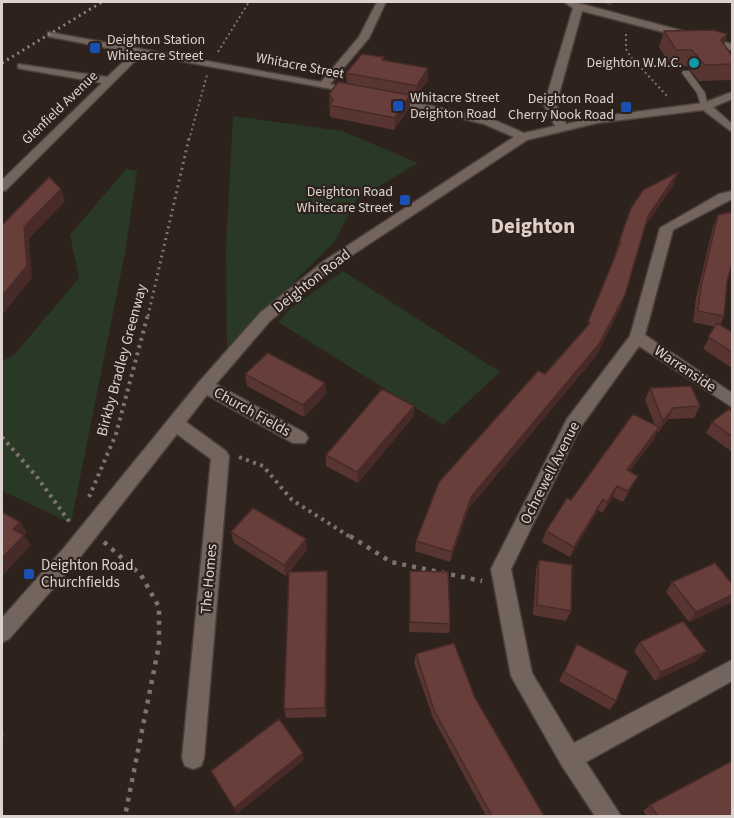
<svg xmlns="http://www.w3.org/2000/svg" width="734" height="818" viewBox="0 0 734 818" font-family="'Source Sans 3',sans-serif">
	<style>
		.green { fill: #293925 }
		.lines { fill: none; stroke-linecap: round; stroke-linejoin: round }
		.service-casing { stroke: #493f3b; stroke-width: 2 }
		.minor-casing { stroke: #493f3b; stroke-width: 3 }
		.path-far3 { stroke: #7e736f; stroke-width: 2; stroke-dasharray: 2 3; stroke-linecap: butt }
		.path-far2 { stroke: #7e736f; stroke-width: 3; stroke-dasharray: 2 4; stroke-linecap: butt }
		.path-far1 { stroke: #7e736f; stroke-width: 4; stroke-dasharray: 3 4.5; stroke-linecap: butt }
		.path { stroke: #7e736f; stroke-width: 4.5; stroke-dasharray: 4 6; stroke-linecap: butt }
		.service { fill: #73645e; fill-rule: evenodd }
		.minor { fill: #73645e; fill-rule: evenodd }
		.rail { stroke: #8c827e; stroke-width: 3; stroke-dasharray: 2 4; stroke-linecap: butt }
		.wall { fill: #593532 }
		.shaded-wall { fill: #482b29 }
		.building { fill: #673e3a; stroke: #482b29; stroke-width: 1.5 }
		.transit-dot { fill: #1a4fb4; stroke: #2e221d; stroke-width: 2 }
		.culture-dot { fill: #0f9aa8; stroke: #2e221d; stroke-width: 2 }
		.labels { text-anchor: middle; dominant-baseline: central; stroke-width: 4.5; stroke-linejoin: round; paint-order: stroke }
		.far-poi-label { font-size: 14px; fill: #dcd3d0; stroke: #2e221d; text-anchor: end }
		.far-street-label { font-size: 14px; fill: #dcd3d0; stroke: #2e221d }
		.street-label { font-size: 15px; fill: #dcd3d0; stroke: #2e221d }
		.poi-label { font-size: 15px; fill: #dcd3d0; stroke: #2e221d; text-anchor: start }
		.district-label { font-size: 21px; font-weight: bold; fill: #e0cfc8; stroke: #2e221d }
	</style>
	<rect width="100%" height="100%" fill="#2e221d"/>
	<path class="green" d="M 233,116 L 342,131 L 418,163 L 356,200 L 335,241 L 227,349 L 226,247 Z
		M 126,169 L 137,171 L 125,253 L 71,523 L 2,491 L 2,361 L 14,355 L 79,278 L 70,235 Z
		M 343,271 L 500,372 L 443,425 L 278,322 L 291,308 Z"/>
	<g class="lines">
		<defs>
			<path id="service" d="M 683,71 L 689,71 L 705,93 L 708,108 L 701,106 L 697,93 L 682,73 Z"/>
			<path id="minor" d="M 377,2 L 386,2 L 369,38 L 330,84 L 359,90 L 359,94 L 142,54 L 6,190 L 2,191 L 2,180 L 102,83 L 22,69 L 18,68 L 18,64 L 107,77 L 133,53 L 51,37 L 48,36 L 48,32 L 321,82 L 359,37 Z
				M 564,2 L 574,2 L 732,44 L 732,50 L 582,11 L 556,105 L 566,124 L 597,117 L 703,103 L 732,92 L 732,99 L 713,107 L 732,124 L 732,132 L 703,110 L 597,123 L 527,140 L 334,267 L 270,321 L 216,384 L 305,433 L 308,438 L 305,443 L 293,443 L 207,395 L 186,422 L 226,451 L 229,456 L 204,758 L 201,766 L 193,769 L 185,766 L 182,758 L 211,459 L 177,434 L 77,561 L 9,639 L 2,642 L 2,618 L 63,549 L 199,382 L 260,313 L 324,261 L 514,137 L 484,124 L 385,100 L 385,96 L 492,119 L 524,133 L 555,126 L 544,105 L 573,8 Z
				M 732,191 L 732,199 L 673,230 L 645,335 L 732,393 L 732,407 L 639,346 L 580,428 L 511,569 L 532,673 L 574,743 L 732,660 L 732,681 L 586,762 L 621,816 L 595,816 L 562,766 L 511,676 L 491,569 L 567,419 L 630,336 L 660,228 L 719,194 Z"/>
		</defs>
		<use href="#service" class="service-casing"/>
		<use href="#minor" class="minor-casing"/>
		<path class="path-far3" d="M 626,34 L 626,49 L 630,56 L 668,97
			M 218,52 L 249,2
			M 189,140 L 207,75"/>
		<path class="path-far2" d="M 148,316 L 189,138"/>
		<path class="path-far1" d="M 2,437 L 37,477 L 71,524
			M 239,457 L 263,466 L 292,500 L 352,538
			M 89,497 L 116,434 L 148,314"/>
		<path class="path" d="M 350,536 L 391,562 L 482,581
			M 104,542 L 141,575 L 159,607 L 159,645 L 125,816"/>
		<use href="#service" class="service"/>
		<use href="#minor" class="minor"/>
		<path class="rail" d="M 2,63 L 102,2"/>
	</g>
	<path class="wall" d="M 599,2 L 612,2 L 611,5 Z
		M 664,31 L 727,34 L 724,44 L 732,56 L 732,80 L 699,81 L 687,66 L 671,66 L 659,47 Z
		M 384,60 L 428,68 L 428,80 L 416,97 L 410,96 L 410,107 L 394,130 L 330,117 L 329,94 L 347,84 L 346,73 Z
		M 674,184 L 645,226 L 621,307 L 596,356 L 469,508 L 450,562 L 415,551 L 416,541 L 545,374 L 586,328 L 616,254 L 615,254 L 619,242 Z
		M 718,215 L 727,282 L 724,316 L 720,325 L 732,332 L 732,368 L 703,349 L 715,327 L 693,322 L 696,298 L 713,227 Z
		M 245,374 L 325,383 L 326,394 L 304,417 L 247,386 Z
		M 650,388 L 700,406 L 694,418 L 668,419 L 658,433 L 657,431 L 654,439 L 629,472 L 638,476 L 632,487 L 623,502 L 613,497 L 602,513 L 598,510 L 570,557 L 542,542 L 546,531 L 655,425 L 645,400 Z
		M 414,406 L 413,417 L 358,483 L 326,466 L 326,455 Z
		M 732,412 L 732,452 L 706,433 L 712,422 Z
		M 231,532 L 307,550 L 286,576 L 234,543 Z
		M 539,560 L 571,611 L 566,621 L 533,615 L 536,570 Z
		M 410,571 L 450,624 L 449,633 L 409,632 Z
		M 328,581 L 326,717 L 286,718 L 284,709 Z
		M 672,582 L 732,602 L 689,622 L 666,592 Z
		M 640,642 L 706,651 L 698,660 L 655,681 L 634,651 Z
		M 577,644 L 616,701 L 610,710 L 559,681 Z
		M 416,654 L 544,816 L 486,816 L 433,718 L 414,663 Z
		M 650,805 L 732,816 L 647,816 L 643,811 Z"/>
	<path class="shaded-wall" d="M 727,34 L 722,50 L 721,40 Z
		M 428,68 L 428,80 L 416,97 L 417,86 Z
		M 410,95 L 410,107 L 394,130 L 395,118 Z
		M 678,172 L 674,184 L 644,228 L 648,216 Z
		M 61,189 L 65,201 L 29,239 L 32,278 L 2,315 L 2,296 L 24,227 Z
		M 625,295 L 621,307 L 596,356 L 469,508 L 450,562 L 452,552 L 471,497 Z
		M 325,383 L 326,394 L 304,417 L 303,405 Z
		M 414,406 L 413,417 L 358,483 L 357,472 Z
		M 673,408 L 668,419 L 658,433 L 663,421 Z
		M 659,427 L 654,439 L 622,482 L 627,470 Z
		M 638,476 L 632,487 L 623,502 L 628,491 Z
		M 617,486 L 613,497 L 602,513 L 607,502 Z
		M 603,499 L 598,510 L 570,557 L 574,547 Z
		M 20,522 L 27,533 L 24,535 L 31,545 L 2,576 L 2,558 L 13,529 Z
		M 306,539 L 307,550 L 286,576 L 284,565 Z
		M 327,571 L 328,581 L 326,717 L 325,708 Z
		M 732,595 L 732,602 L 689,622 L 696,612 Z
		M 706,651 L 698,660 L 655,681 L 661,672 Z
		M 2,731 L 5,735 L 2,739 Z
		M 303,753 L 304,760 L 237,814 L 234,808 Z"/>
	<path class="building" d="M 713,30 L 727,34 L 721,40 L 732,56 L 732,64 L 705,65 L 692,50 L 676,50 L 664,31 Z
		M 362,54 L 384,57 L 382,60 L 428,68 L 417,86 L 346,73 Z
		M 338,82 L 410,95 L 395,118 L 329,105 L 333,100 L 329,94 Z
		M 678,172 L 648,216 L 625,295 L 599,344 L 471,497 L 452,552 L 416,541 L 439,482 L 538,371 L 545,374 L 590,323 L 588,322 L 621,242 L 619,242 L 631,208 L 643,190 Z
		M 49,177 L 61,189 L 24,227 L 27,266 L 2,296 L 2,225 Z
		M 732,212 L 732,263 L 727,282 L 724,316 L 698,311 L 701,286 L 718,215 Z
		M 717,323 L 732,332 L 732,352 L 708,337 Z
		M 268,353 L 325,383 L 303,405 L 245,374 Z
		M 691,386 L 700,406 L 673,408 L 663,421 L 650,388 Z
		M 382,389 L 414,406 L 357,472 L 326,455 Z
		M 729,409 L 732,412 L 732,436 L 712,422 Z
		M 633,414 L 659,427 L 627,470 L 638,476 L 628,491 L 617,486 L 607,502 L 603,499 L 574,547 L 546,531 L 567,498 L 571,500 Z
		M 253,508 L 306,539 L 284,565 L 231,532 Z
		M 2,512 L 20,522 L 13,529 L 24,535 L 2,558 Z
		M 539,560 L 572,565 L 571,611 L 537,605 Z
		M 715,563 L 732,584 L 732,595 L 696,612 L 672,582 Z
		M 327,571 L 325,708 L 284,709 L 289,572 Z
		M 410,571 L 448,572 L 450,624 L 410,622 Z
		M 683,621 L 706,651 L 661,672 L 640,642 Z
		M 454,643 L 475,698 L 544,816 L 492,816 L 434,710 L 416,654 Z
		M 577,644 L 628,671 L 616,701 L 564,672 Z
		M 279,719 L 303,753 L 234,808 L 211,771 Z
		M 732,761 L 732,816 L 658,816 L 650,805 Z"/>
	<g class="transit-dot">
		<rect x="89" y="42" width="12" height="12" rx="3"/>
		<rect x="392" y="100" width="12" height="12" rx="3"/>
		<rect x="620" y="101" width="12" height="12" rx="3"/>
		<rect x="399" y="194" width="12" height="12" rx="3"/>
		<rect x="23" y="568" width="12" height="12" rx="3"/>
	</g>
	<circle class="culture-dot" cx="694" cy="63" r="6"/>
	<g class="labels">
		<g class="far-poi-label">
			<text x="107" y="40" text-anchor="start">Deighton Station<tspan x="107" dy="16">Whiteacre Street</tspan></text>
			<text x="682" y="63">Deighton W.M.C.</text>
			<text x="410" y="98" text-anchor="start">Whitacre Street<tspan x="410" dy="16">Deighton Road</tspan></text>
			<text x="614" y="99">Deighton Road<tspan x="614" dy="16">Cherry Nook Road</tspan></text>
			<text x="393" y="192">Deighton Road<tspan x="393" dy="16">Whitecare Street</tspan></text>
		</g>
		<g class="far-street-label">
			<text transform="translate(300 66) rotate(11)">Whitacre Street</text>
			<text transform="translate(60 108) rotate(-44)">Glenfield Avenue</text>
		</g>
		<g class="street-label">
			<text transform="translate(312 281) rotate(-38)">Deighton Road</text>
			<text transform="translate(122 360) rotate(-75)">Birkby Bradley Greenway</text>
			<text transform="translate(685 369) rotate(34)">Warrenside</text>
			<text transform="translate(252 412) rotate(29)">Church Fields</text>
			<text transform="translate(550 473) rotate(-63)">Ochrewell Avenue</text>
			<text transform="translate(209 579) rotate(-85)">The Homes</text>
		</g>
		<g class="poi-label">
			<text x="41" y="565">Deighton Road<tspan x="41" dy="17">Churchfields</tspan></text>
		</g>
		<g class="district-label">
			<text x="533" y="226">Deighton</text>
		</g>
	</g>
	<rect width="734" height="818" fill="none" stroke="#dcd3d0" stroke-width="6"/>
</svg>
